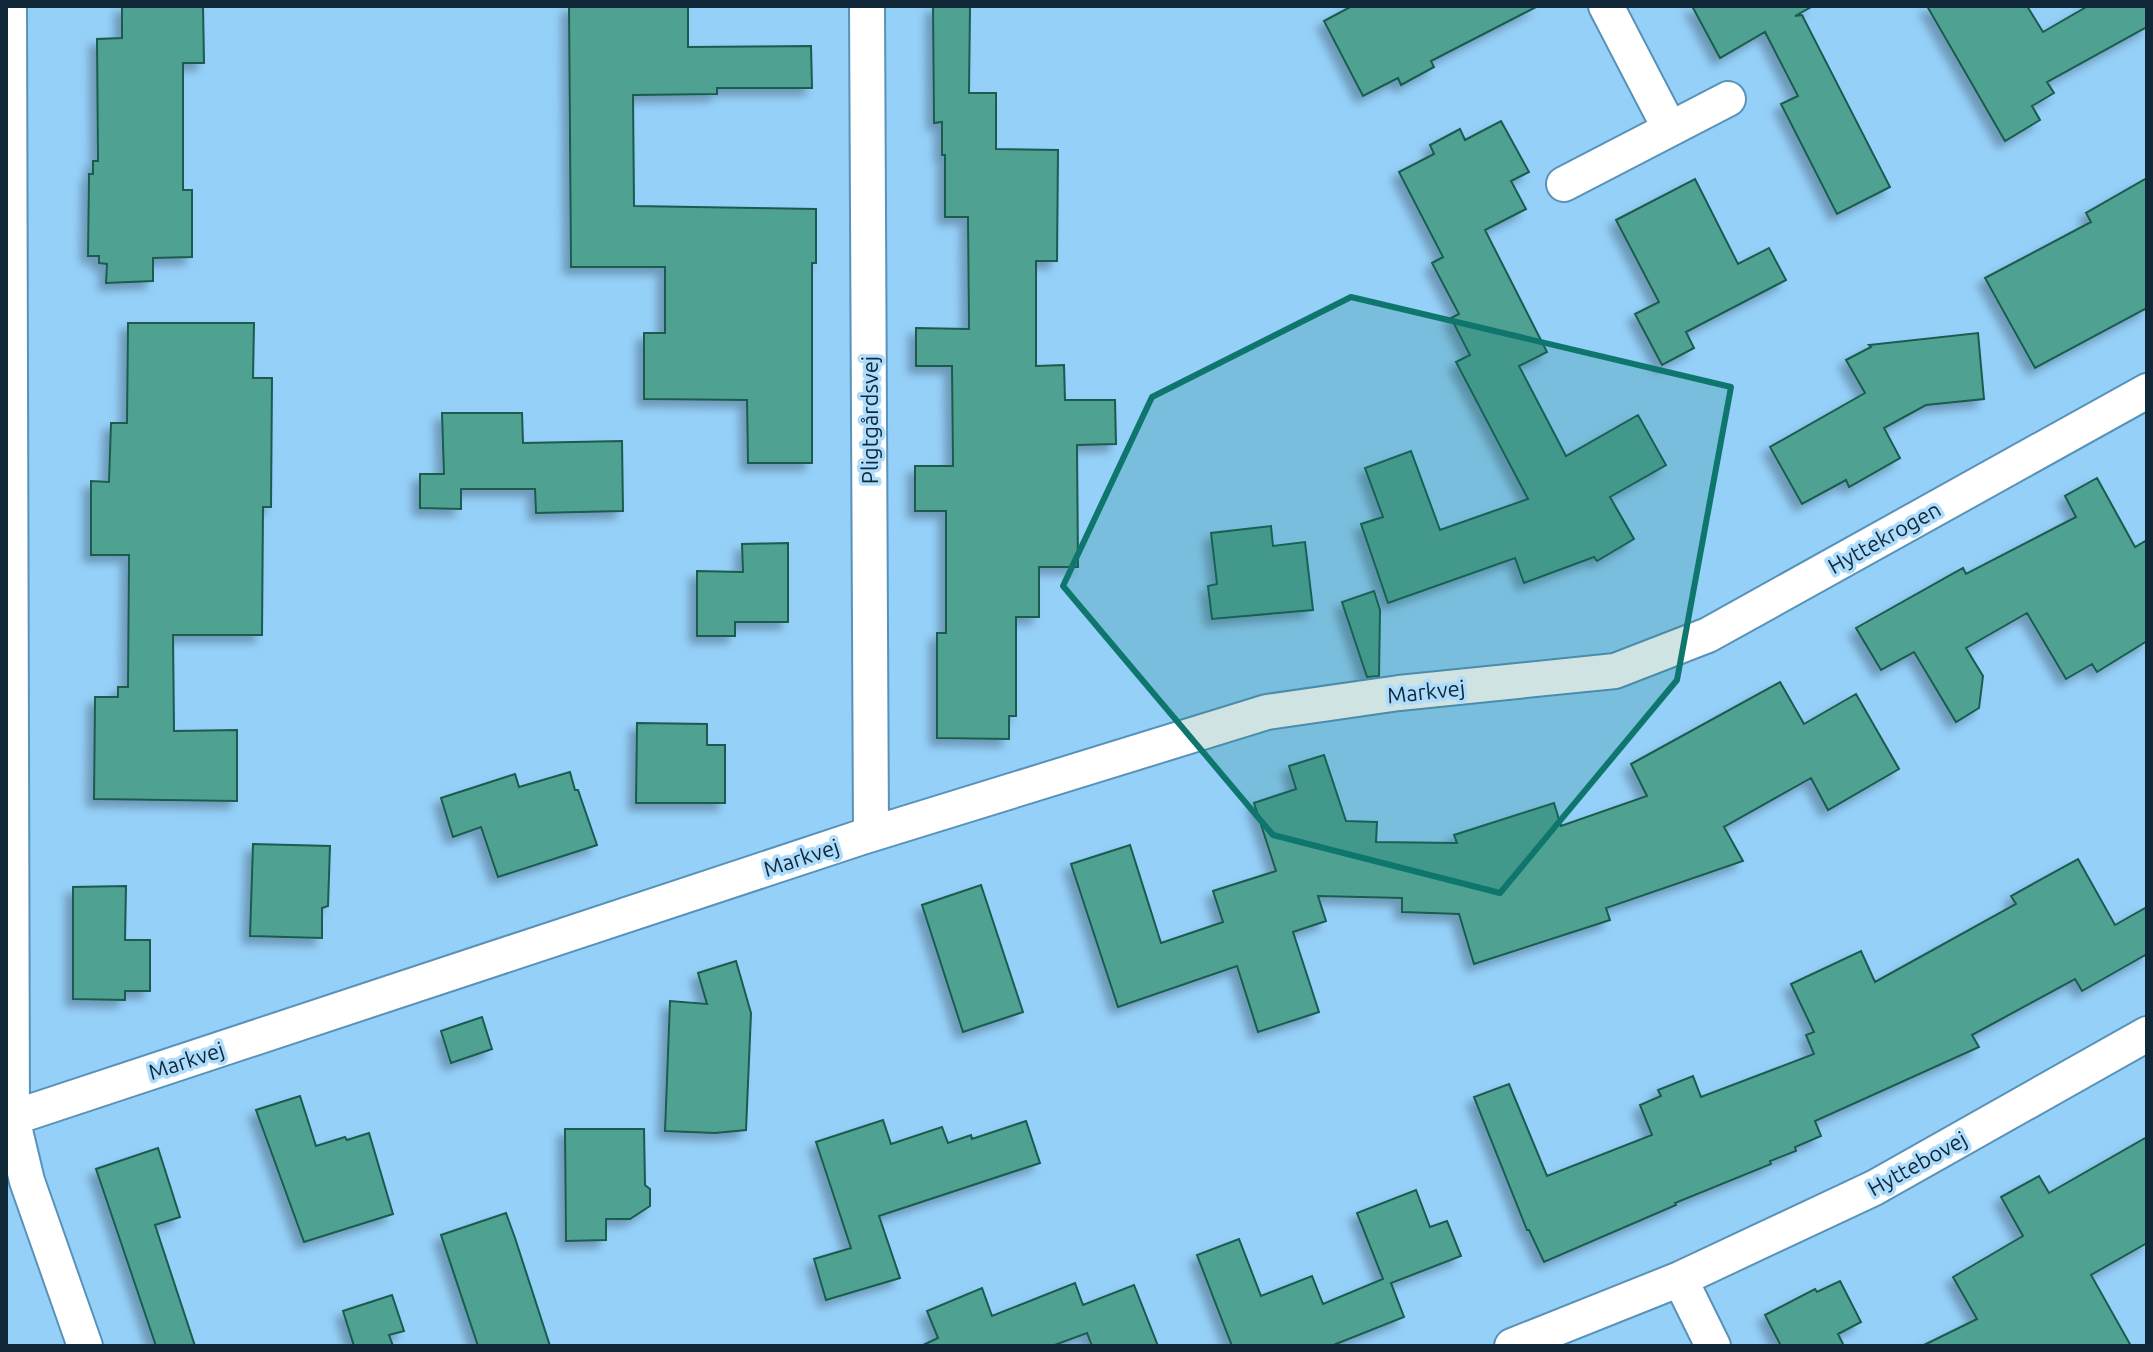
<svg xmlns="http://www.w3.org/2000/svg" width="2153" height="1352" viewBox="0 0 2153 1352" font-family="Ubuntu,sans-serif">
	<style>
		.building { fill: #50a191; stroke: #1a5b50; stroke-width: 2; filter: url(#shadow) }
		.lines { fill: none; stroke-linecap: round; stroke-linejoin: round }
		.minor-casing { stroke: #5992b9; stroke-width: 38 }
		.minor { stroke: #fff; stroke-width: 34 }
		.marked { fill: #0f766e; fill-opacity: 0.2; stroke: #0f766e; stroke-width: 6; stroke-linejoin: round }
		.labels { text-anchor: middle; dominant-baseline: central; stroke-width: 7; stroke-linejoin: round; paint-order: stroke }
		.street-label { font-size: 22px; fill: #0f2736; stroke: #addcfd }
	</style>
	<defs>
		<filter id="shadow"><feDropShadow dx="-7" dy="7" stdDeviation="4" flood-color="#0004"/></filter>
	</defs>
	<rect width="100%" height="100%" fill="#95d0f9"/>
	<path class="building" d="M 122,6 L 203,6 L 204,63 L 183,63 L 183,190 L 192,190 L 192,257 L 153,258 L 153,281 L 106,283 L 107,264 L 99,263 L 99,256 L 88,256 L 89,174 L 93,174 L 93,161 L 98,161 L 97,39 L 122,38 Z
		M 569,6 L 688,6 L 688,47 L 811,46 L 812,88 L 717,88 L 717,94 L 633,95 L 634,206 L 816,209 L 816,263 L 812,263 L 812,463 L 748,463 L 747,400 L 644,399 L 644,333 L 665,333 L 665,267 L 571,267 Z
		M 933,6 L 970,6 L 969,93 L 996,93 L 996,149 L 1058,150 L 1057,261 L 1036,261 L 1036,366 L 1064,365 L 1065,400 L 1115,400 L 1116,444 L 1077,445 L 1078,567 L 1039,567 L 1039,617 L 1016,617 L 1016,716 L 1009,716 L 1009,739 L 937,738 L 937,633 L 946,633 L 946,511 L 915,511 L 915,466 L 953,466 L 952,366 L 916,366 L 916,328 L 969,329 L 968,217 L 945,217 L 945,155 L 942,155 L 942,122 L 934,123 Z
		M 1352,6 L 1538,6 L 1431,61 L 1434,67 L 1401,85 L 1398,78 L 1363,96 L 1324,21 Z
		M 1692,6 L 1813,6 L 1795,16 L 1802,15 L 1890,187 L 1837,214 L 1781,104 L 1798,96 L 1765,32 L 1720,58 Z
		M 1927,6 L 2027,6 L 2043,32 L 2088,6 L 2147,6 L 2147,27 L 2047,82 L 2054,93 L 2032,106 L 2040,120 L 2005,141 Z
		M 1501,121 L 1529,172 L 1511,181 L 1526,209 L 1485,230 L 1547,352 L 1519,366 L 1566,456 L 1638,415 L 1666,465 L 1610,497 L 1634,539 L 1597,561 L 1594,557 L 1524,583 L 1515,558 L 1388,603 L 1361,524 L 1383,517 L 1365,468 L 1411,451 L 1440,530 L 1528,499 L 1456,362 L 1470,355 L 1451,318 L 1459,314 L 1432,263 L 1443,257 L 1399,172 L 1434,154 L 1430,145 L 1460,129 L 1465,140 Z
		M 2147,178 L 2147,308 L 2035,368 L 1985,278 L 2091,222 L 2086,213 Z
		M 1695,179 L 1738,264 L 1769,248 L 1786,280 L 1686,332 L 1694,348 L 1662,365 L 1635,314 L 1659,302 L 1616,220 Z
		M 128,323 L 254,323 L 253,378 L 272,378 L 271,507 L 263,507 L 262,635 L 173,635 L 174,731 L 237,730 L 237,801 L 94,799 L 95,697 L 118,697 L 118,687 L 128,687 L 129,555 L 91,555 L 91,481 L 109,482 L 111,423 L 127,423 Z
		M 1978,333 L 1984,399 L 1926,405 L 1884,428 L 1900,458 L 1849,487 L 1846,480 L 1802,504 L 1770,447 L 1865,393 L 1846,360 L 1871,347 L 1869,345 Z
		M 442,413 L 522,413 L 523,443 L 622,441 L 623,511 L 536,513 L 535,489 L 461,489 L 461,509 L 420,508 L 420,474 L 444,474 Z
		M 2097,478 L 2135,547 L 2147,540 L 2147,641 L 2097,672 L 2092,664 L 2066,679 L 2027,613 L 1966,648 L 1983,676 L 1979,708 L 1956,722 L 1914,652 L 1881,670 L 1856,628 L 1963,568 L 1966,574 L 2076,517 L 2065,496 Z
		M 1271,526 L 1273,546 L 1305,542 L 1313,610 L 1212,619 L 1208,586 L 1217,584 L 1211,533 Z
		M 788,543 L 788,622 L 735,622 L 735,636 L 697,636 L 697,571 L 743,572 L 742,544 Z
		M 1374,591 L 1380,610 L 1379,676 L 1367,677 L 1342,602 Z
		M 1780,682 L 1804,724 L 1856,694 L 1899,769 L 1828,810 L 1811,778 L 1724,827 L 1743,861 L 1606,908 L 1610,920 L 1474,964 L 1459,914 L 1402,912 L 1402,898 L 1318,896 L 1326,921 L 1293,932 L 1319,1012 L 1258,1032 L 1237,966 L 1118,1007 L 1071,864 L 1130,845 L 1161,943 L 1223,922 L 1213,891 L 1276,871 L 1254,803 L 1296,789 L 1289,766 L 1324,755 L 1346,821 L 1377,822 L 1376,842 L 1457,843 L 1454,835 L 1554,803 L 1561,826 L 1647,796 L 1631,764 Z
		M 637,723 L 707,724 L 707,745 L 725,745 L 725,803 L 636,803 Z
		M 570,772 L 575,790 L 578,790 L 597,845 L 498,877 L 481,827 L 453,837 L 441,798 L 515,774 L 519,787 Z
		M 253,844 L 330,846 L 328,906 L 322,908 L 322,938 L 250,936 Z
		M 2078,859 L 2115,925 L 2147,907 L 2147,954 L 2082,991 L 2075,979 L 1972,1035 L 1979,1047 L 1815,1121 L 1821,1136 L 1795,1147 L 1796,1151 L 1770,1161 L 1771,1164 L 1675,1203 L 1676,1205 L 1544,1262 L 1529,1230 L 1527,1230 L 1474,1097 L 1509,1084 L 1547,1176 L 1652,1135 L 1640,1105 L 1661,1096 L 1658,1090 L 1693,1076 L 1701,1097 L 1814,1054 L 1806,1035 L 1814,1032 L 1791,984 L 1861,951 L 1875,982 L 2016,904 L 2011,896 Z
		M 981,885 L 1023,1012 L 963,1032 L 922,905 Z
		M 126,886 L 125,940 L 150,940 L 150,991 L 125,991 L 125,1000 L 73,999 L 73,887 Z
		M 736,961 L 751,1013 L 746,1130 L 715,1133 L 665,1131 L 670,1001 L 707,1004 L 698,973 Z
		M 482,1017 L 492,1049 L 451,1063 L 441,1031 Z
		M 300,1096 L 316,1146 L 345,1137 L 347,1140 L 369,1133 L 393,1214 L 304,1242 L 256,1110 Z
		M 883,1120 L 891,1144 L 942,1127 L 948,1143 L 971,1135 L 972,1139 L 1026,1121 L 1040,1163 L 879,1216 L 900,1278 L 826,1300 L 814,1259 L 851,1248 L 816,1142 Z
		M 565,1129 L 644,1129 L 645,1185 L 650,1189 L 650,1206 L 630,1219 L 606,1219 L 606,1240 L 566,1241 Z
		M 2147,1137 L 2147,1243 L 2091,1275 L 2131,1346 L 1922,1346 L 1977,1319 L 1953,1277 L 2023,1236 L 2001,1197 L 2039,1176 L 2049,1193 Z
		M 158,1148 L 180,1217 L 155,1225 L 195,1346 L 156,1346 L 96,1169 Z
		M 1416,1190 L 1430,1227 L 1447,1221 L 1461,1256 L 1391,1283 L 1404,1317 L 1331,1346 L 1232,1346 L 1197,1255 L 1239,1239 L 1261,1296 L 1312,1276 L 1323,1304 L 1383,1279 L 1357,1213 Z
		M 506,1213 L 515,1238 L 550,1346 L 478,1346 L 441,1235 Z
		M 1840,1281 L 1861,1322 L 1838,1334 L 1844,1346 L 1781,1346 L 1765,1315 L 1815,1289 L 1817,1292 Z
		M 1075,1283 L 1083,1305 L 1134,1285 L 1158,1346 L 1092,1346 L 1087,1333 L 1052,1346 L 921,1346 L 938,1338 L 927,1311 L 982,1288 L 992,1316 Z
		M 392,1295 L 404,1331 L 389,1335 L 393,1346 L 354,1346 L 343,1311 Z"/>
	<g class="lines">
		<defs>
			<path id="minor" d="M 9,6 L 12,1118 L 27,1181 L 85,1346
				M 867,6 L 871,834
				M 1606,6 L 1670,129
				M 1564,184 L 1728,99
				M 6,1120 L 862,837 L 1267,712 L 1399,693 L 1615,671 L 1708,635 L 2147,391
				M 1680,1279 L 1713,1346
				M 1512,1346 L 1680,1279 L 1874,1188 L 2147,1034"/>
		</defs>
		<use href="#minor" class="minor-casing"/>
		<use href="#minor" class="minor"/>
	</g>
	<path class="marked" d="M 1351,297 L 1731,387 L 1677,680 L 1500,893 L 1273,835 L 1063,586 L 1152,397 Z"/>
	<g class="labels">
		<g class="street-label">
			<text transform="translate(869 420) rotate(-90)">Pligtgårdsvej</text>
			<text transform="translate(1884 537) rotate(-29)">Hyttekrogen</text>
			<text transform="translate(1426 691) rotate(-6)">Markvej</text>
			<text transform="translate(801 857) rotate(-18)">Markvej</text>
			<text transform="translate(186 1060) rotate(-18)">Markvej</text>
			<text transform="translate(1917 1163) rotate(-29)">Hyttebovej</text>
		</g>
	</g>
	<rect width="2153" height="1352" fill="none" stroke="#0f2736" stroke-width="16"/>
</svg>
